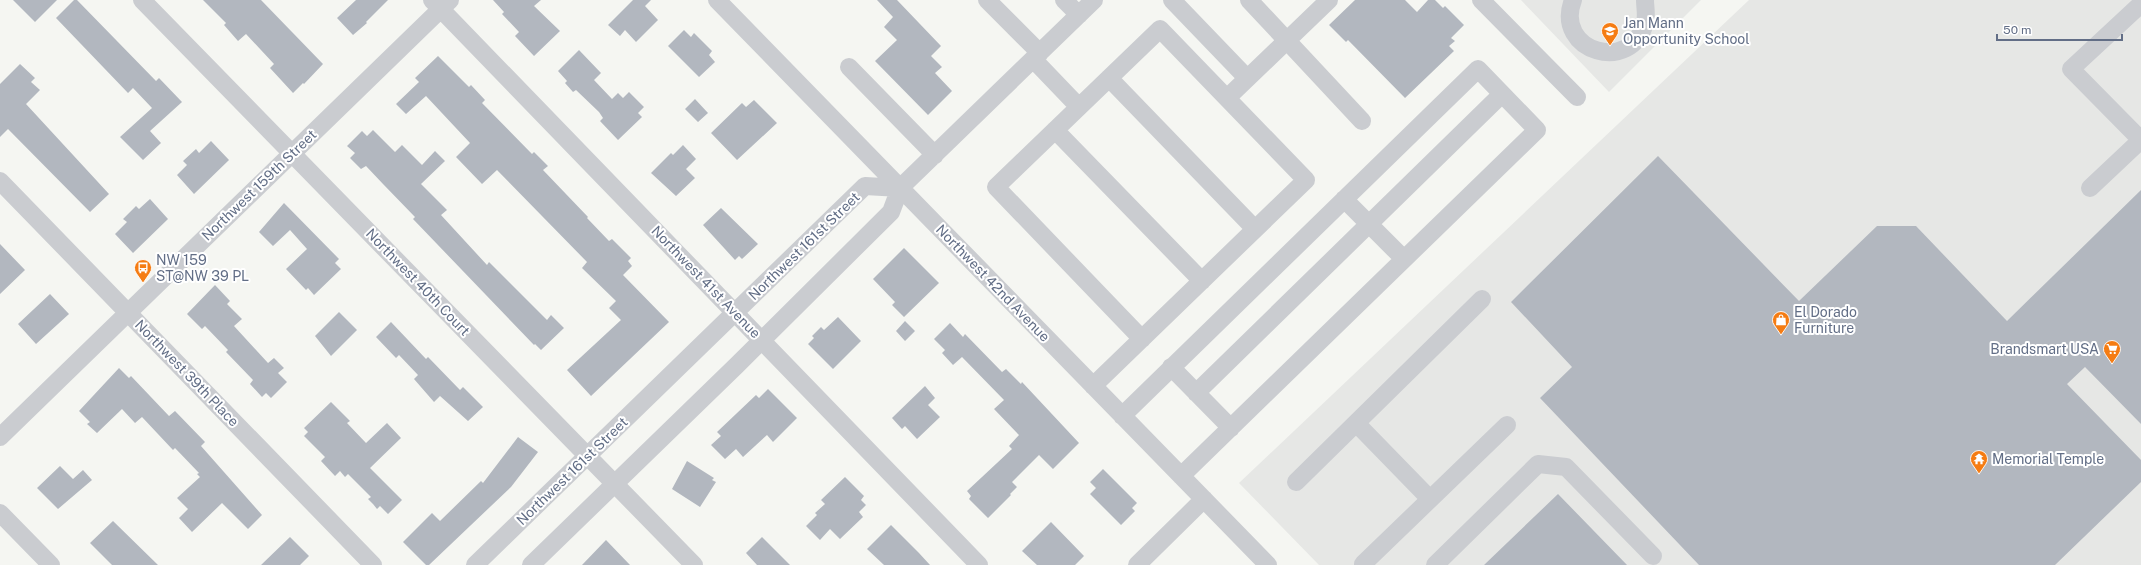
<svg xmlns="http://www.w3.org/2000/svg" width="2141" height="565" viewBox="0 0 2141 565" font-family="'Public Sans',sans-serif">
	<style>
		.built { fill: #e6e7e5 }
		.building { fill: #b2b7bf }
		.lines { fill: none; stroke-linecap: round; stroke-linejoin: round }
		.minor { stroke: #caccd0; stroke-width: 18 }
		.labels { text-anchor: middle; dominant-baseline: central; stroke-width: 4; stroke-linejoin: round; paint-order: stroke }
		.poi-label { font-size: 14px; fill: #626e86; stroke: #fff; text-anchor: start }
		.street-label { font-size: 14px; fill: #626e86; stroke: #fff }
	</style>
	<rect width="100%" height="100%" fill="#f5f6f2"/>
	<path class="built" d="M 1521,0 L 1701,0 L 1609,92 Z
		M 1749,0 L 2141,0 L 2141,565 L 1319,565 L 1239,483 Z"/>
	<path class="building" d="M 13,0 L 57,0 L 35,22 Z
		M 74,0 L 77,0 L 156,81 L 159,78 L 182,102 L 150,131 L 161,143 L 143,160 L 120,137 L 152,108 L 133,88 L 128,93 L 56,18 Z
		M 203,0 L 261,0 L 323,64 L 304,84 L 303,83 L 293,93 L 270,68 L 274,64 L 246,34 L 238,41 L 224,25 L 226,23 Z
		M 356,0 L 388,0 L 366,22 L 367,23 L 353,35 L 337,18 Z
		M 493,0 L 541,0 L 534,6 L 560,31 L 534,56 L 515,36 L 519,32 L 502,14 L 504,12 Z
		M 633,0 L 651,0 L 645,6 L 658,20 L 636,42 L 625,30 L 620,36 L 608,25 Z
		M 877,0 L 897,0 L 941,46 L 931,56 L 942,67 L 935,73 L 952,91 L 928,115 L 875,61 L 897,40 L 884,27 L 893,17 Z
		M 1355,0 L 1405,0 L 1417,12 L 1428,0 L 1435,0 L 1443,8 L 1445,6 L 1464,25 L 1451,38 L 1455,41 L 1449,46 L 1454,51 L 1405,98 L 1348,40 L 1346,42 L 1329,25 Z
		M 684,30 L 691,37 L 694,33 L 712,51 L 709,55 L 715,62 L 699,77 L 668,46 Z
		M 579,50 L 601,73 L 594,80 L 612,99 L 618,93 L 623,98 L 629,92 L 644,107 L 638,113 L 642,117 L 618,140 L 600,121 L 603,118 L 599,112 L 576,90 L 573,92 L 565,83 L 567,81 L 558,71 Z
		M 438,56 L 469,87 L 471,85 L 485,100 L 482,103 L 532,154 L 534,152 L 548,166 L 543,170 L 588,217 L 587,218 L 609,241 L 612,239 L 631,258 L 628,261 L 632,266 L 623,275 L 669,322 L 591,396 L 567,370 L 621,320 L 609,308 L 616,301 L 582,268 L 587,262 L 497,170 L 482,184 L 456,157 L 470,143 L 426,96 L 406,114 L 396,104 L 419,82 L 415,78 Z
		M 20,64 L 35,78 L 31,82 L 40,90 L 26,104 L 109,194 L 90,212 L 8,129 L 0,137 L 0,84 Z
		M 695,99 L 708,113 L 698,122 L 685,109 Z
		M 754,100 L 777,123 L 737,160 L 711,133 L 742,103 L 746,107 Z
		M 373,130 L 395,152 L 402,145 L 422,165 L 435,151 L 445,161 L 421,184 L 447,210 L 441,215 L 487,265 L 489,262 L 547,320 L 551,315 L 564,328 L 541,350 L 535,344 L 534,345 L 413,219 L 415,217 L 383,184 L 366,166 L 361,169 L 350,158 L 355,153 L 347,146 L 362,131 L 367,136 Z
		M 211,141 L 229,160 L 194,194 L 177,175 L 187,165 L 183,161 L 196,149 L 199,153 Z
		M 683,145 L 696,159 L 686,169 L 695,178 L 676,196 L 651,173 L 671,153 L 673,155 Z
		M 1658,156 L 1799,301 L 1877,226 L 1916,226 L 2007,321 L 2141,190 L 2141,424 L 2085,367 L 2067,384 L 2141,460 L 2141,482 L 2055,565 L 1699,565 L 1540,398 L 1572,367 L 1511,302 Z
		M 150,199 L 168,219 L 133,253 L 115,234 L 127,222 L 123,219 L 136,206 L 139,209 Z
		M 284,203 L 339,259 L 335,263 L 341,269 L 314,295 L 308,288 L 306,290 L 286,269 L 307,249 L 290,230 L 273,246 L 259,232 Z
		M 721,208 L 758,244 L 742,259 L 739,256 L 735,260 L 703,225 Z
		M 0,244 L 25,270 L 0,294 Z
		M 904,248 L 939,283 L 904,317 L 892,305 L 895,302 L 873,279 Z
		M 215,285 L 230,301 L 227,304 L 242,319 L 234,326 L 268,363 L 274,358 L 284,368 L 278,373 L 287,382 L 271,398 L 266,393 L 262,397 L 250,384 L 253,380 L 226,352 L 228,350 L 205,326 L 202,329 L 187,314 Z
		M 50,294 L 69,314 L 36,344 L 18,324 Z
		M 339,312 L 357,330 L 331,356 L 315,336 Z
		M 838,317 L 861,341 L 833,369 L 808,344 L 814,338 L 812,336 L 821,327 L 824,330 Z
		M 905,321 L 915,331 L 905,341 L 896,331 Z
		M 391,322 L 426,359 L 428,357 L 460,390 L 463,387 L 483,407 L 468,421 L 440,396 L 434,402 L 414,379 L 418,375 L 399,355 L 396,358 L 376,337 Z
		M 950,323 L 963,337 L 965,334 L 1002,372 L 1006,369 L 1021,384 L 1022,382 L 1079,443 L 1053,469 L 1039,455 L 1012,482 L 1017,487 L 1010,494 L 1011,495 L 988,518 L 969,499 L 971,496 L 967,491 L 1012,449 L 1009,446 L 1019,435 L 994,409 L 1004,400 L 962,357 L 953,365 L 942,353 L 945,350 L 934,339 Z
		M 119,368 L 129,378 L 131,376 L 169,416 L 175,411 L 205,442 L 201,446 L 262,515 L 248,529 L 222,503 L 192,532 L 179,518 L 188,509 L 177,498 L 200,477 L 197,474 L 199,473 L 175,448 L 173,450 L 142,417 L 135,423 L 122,409 L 97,433 L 87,424 L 90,422 L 79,411 Z
		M 925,386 L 935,398 L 928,405 L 940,417 L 917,439 L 905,426 L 902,429 L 892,418 Z
		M 768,389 L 797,418 L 773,442 L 767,435 L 743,457 L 736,449 L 725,459 L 711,445 L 721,436 L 717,432 L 756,395 L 759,398 Z
		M 331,402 L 350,421 L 347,423 L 366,443 L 387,423 L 401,438 L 370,468 L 402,500 L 388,514 L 380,506 L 377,509 L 373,504 L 368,499 L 371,497 L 348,474 L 345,477 L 340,471 L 335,476 L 321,461 L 325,457 L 304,436 L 308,432 L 304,428 Z
		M 518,437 L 538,452 L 511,487 L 429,565 L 426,565 L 403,542 L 432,513 L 440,521 L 481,481 L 483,483 Z
		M 687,461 L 714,478 L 712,480 L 716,482 L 700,507 L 672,489 Z
		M 60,466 L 73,479 L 83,470 L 92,480 L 58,509 L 37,488 Z
		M 1103,469 L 1137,503 L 1132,508 L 1135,511 L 1121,525 L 1090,494 L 1096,488 L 1090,482 Z
		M 845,477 L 864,496 L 861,500 L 866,505 L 859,512 L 863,517 L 840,539 L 830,529 L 820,540 L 806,526 L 817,515 L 815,513 L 825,504 L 821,500 Z
		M 1558,494 L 1627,565 L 1484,565 Z
		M 113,521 L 158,565 L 112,565 L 90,543 Z
		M 1051,522 L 1084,556 L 1075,565 L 1037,565 L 1022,551 Z
		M 891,525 L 919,553 L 930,565 L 884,565 L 867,549 Z
		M 290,537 L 309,556 L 300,565 L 261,565 Z
		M 762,537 L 790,565 L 757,565 L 746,553 Z
		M 606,540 L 630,565 L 582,565 Z"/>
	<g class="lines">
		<path class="minor" d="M 142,0 L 694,565
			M 432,0 L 979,565
			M 717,0 L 1268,565
			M 987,0 L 1040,53
			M 1064,0 L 1079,15
			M 1172,0 L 1247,78
			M 1249,0 L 1362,121
			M 1481,0 L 1577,97
			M 1573,0 C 1553,52 1633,75 1645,22 C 1647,15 1645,7 1645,0
			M 1033,59 L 1079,107
			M 849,67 L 935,155
			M 1109,78 L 1255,229
			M 1227,98 L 1329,0
			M 1055,130 L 1202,281
			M 2141,140 L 2071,69 L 2141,4
			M 0,181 L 373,565
			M 2090,188 L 2141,140
			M 1344,199 L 1404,259
			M 1171,367 L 1231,428
			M 1093,386 L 1306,180 L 1160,29 L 996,187 L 1142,339
			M 1196,393 L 1502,94
			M 1122,416 L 1478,69 L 1537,130 L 1181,476
			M 1356,423 L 1482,299
			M 0,437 L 450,0
			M 1296,482 L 1356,423 L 1430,499
			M 0,513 L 51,565
			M 475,565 L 865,186 L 900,188
			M 531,565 L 737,365 L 891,212 L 900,188 L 1094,0
			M 1137,565 L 1204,499
			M 1364,565 L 1363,564 L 1507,425
			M 1435,565 L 1538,464 L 1566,467 L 1653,556"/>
	</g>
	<defs>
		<symbol id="school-pin" viewBox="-11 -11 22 30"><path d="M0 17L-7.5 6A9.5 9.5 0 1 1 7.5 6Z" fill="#f57c13" stroke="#fff"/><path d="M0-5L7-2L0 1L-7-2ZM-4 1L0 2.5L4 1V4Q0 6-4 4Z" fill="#fff"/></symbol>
		<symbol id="bus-pin" viewBox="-11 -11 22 30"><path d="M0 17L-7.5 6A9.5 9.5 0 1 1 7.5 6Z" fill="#f57c13" stroke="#fff"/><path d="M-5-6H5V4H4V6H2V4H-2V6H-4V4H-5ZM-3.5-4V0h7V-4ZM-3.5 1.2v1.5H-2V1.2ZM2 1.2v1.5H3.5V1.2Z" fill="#fff"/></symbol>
		<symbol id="shop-pin" viewBox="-11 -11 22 30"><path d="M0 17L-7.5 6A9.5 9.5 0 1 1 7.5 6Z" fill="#f57c13" stroke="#fff"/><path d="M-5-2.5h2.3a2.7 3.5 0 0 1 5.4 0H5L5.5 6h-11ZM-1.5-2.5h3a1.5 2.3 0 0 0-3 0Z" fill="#fff"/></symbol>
		<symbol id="supermarket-pin" viewBox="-11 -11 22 30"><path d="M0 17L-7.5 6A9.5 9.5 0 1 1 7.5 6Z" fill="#f57c13" stroke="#fff"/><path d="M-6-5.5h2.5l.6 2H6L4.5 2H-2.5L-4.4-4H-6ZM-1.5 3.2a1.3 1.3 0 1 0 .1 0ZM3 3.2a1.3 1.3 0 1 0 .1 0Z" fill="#fff"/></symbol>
		<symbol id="temple-pin" viewBox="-11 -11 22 30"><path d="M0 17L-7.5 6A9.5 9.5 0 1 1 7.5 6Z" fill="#f57c13" stroke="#fff"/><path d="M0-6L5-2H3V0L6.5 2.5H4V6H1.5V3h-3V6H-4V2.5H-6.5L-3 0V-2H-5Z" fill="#fff"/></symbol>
	</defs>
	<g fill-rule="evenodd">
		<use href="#school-pin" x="1600" y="21" width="20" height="27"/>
		<use href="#bus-pin" x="133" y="258" width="20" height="27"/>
		<use href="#shop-pin" x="1771" y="310" width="20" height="27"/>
		<use href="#supermarket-pin" x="2102" y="339" width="20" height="27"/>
		<use href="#temple-pin" x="1969" y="449" width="20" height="27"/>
	</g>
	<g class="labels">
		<g class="poi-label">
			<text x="1623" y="23">Jan Mann<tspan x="1623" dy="16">Opportunity School</tspan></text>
			<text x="156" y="260">NW 159<tspan x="156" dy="16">ST@NW 39 PL</tspan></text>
			<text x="1794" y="312">El Dorado<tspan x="1794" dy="16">Furniture</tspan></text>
			<text x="2099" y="349" text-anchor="end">Brandsmart USA</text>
			<text x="1992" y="459">Memorial Temple</text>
		</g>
		<g class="street-label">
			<text transform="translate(259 185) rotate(-44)">Northwest 159th Street</text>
			<text transform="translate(804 246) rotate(-44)">Northwest 161st Street</text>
			<text transform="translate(418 282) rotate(46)">Northwest 40th Court</text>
			<text transform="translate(706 282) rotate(46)">Northwest 41st Avenue</text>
			<text transform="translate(993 283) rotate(46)">Northwest 42nd Avenue</text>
			<text transform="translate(187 373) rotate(46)">Northwest 39th Place</text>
			<text transform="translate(572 471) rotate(-44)">Northwest 161st Street</text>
		</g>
	</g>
	<path d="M1997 34v6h125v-6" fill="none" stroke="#626e86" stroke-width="2"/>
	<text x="2003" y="34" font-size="12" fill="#626e86" stroke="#ffffff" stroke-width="3" paint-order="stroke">50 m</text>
</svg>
